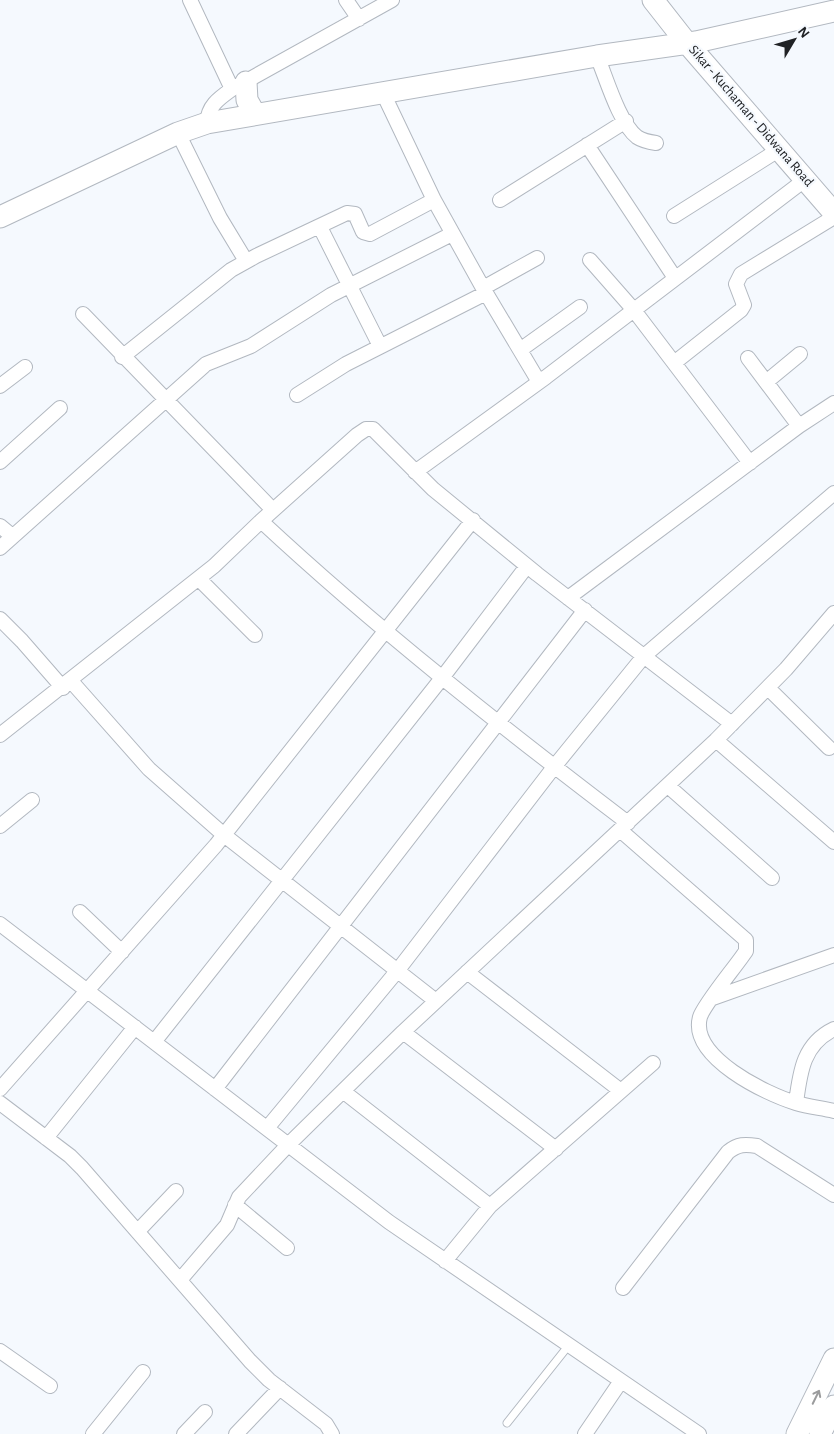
<svg xmlns="http://www.w3.org/2000/svg" width="834" height="1434" viewBox="0 0 834 1434" font-family="'Alegreya Sans',sans-serif">
	<style>
		.lines { fill: none; stroke-linecap: round; stroke-linejoin: round }
		.lane-casing { stroke: #b2b8c0; stroke-width: 9 }
		.street-casing { stroke: #b2b8c0; stroke-width: 16 }
		.primary-casing { stroke: #b2b8c0; stroke-width: 23 }
		.lane { stroke: #fff; stroke-width: 7 }
		.street { stroke: #fff; stroke-width: 14 }
		.primary { stroke: #fff; stroke-width: 21 }
		.oneway { stroke: #9b9c9d }
		.labels { text-anchor: middle; dominant-baseline: central; stroke-width: 4.5; stroke-linejoin: round; paint-order: stroke }
		.street-label { font-size: 14px; fill: #202225; stroke: #f5f9fe }
	</style>
	<rect width="100%" height="100%" fill="#f5f9fe"/>
	<g class="lines">
		<defs>
			<path id="lane" d="M 507,1423 L 569,1345"/>
			<path id="street" d="M 190,0 L 232,89
				M 346,0 L 359,19
				M 597,56 C 606,77 619,123 637,137 C 643,141 649,142 656,143
				M 383,93 L 434,200 L 483,288 L 539,382
				M 207,123 C 208,106 218,99 232,89 L 392,0
				M 178,133 L 220,218 L 246,261
				M 587,145 L 675,278
				M 500,200 L 626,121
				M 674,216 L 780,149
				M 320,227 L 380,346
				M 590,260 L 633,309 L 750,463
				M 483,288 L 537,258
				M 83,314 L 273,510
				M 520,350 L 580,307
				M 122,357 L 231,270 L 256,256 L 347,213 L 355,214 L 363,232 L 370,234 L 434,200
				M 748,358 L 799,426
				M 674,363 L 741,310 L 744,305 L 736,284 L 741,274 L 834,217
				M 766,382 L 800,354
				M 0,386 L 25,367
				M 297,395 L 346,364 L 486,293
				M 0,462 L 60,408
				M 415,472 L 546,377 L 806,179
				M 261,521 C 377,629 502,727 628,823
				M 0,526 L 12,536
				M 0,548 L 206,364 L 251,346 L 331,295 L 452,234
				M 199,579 L 255,635
				M 568,598 L 799,426 L 834,403
				M 0,619 L 22,641 L 63,688
				M 71,681 L 149,769 L 224,835 L 436,1001
				M 768,688 L 829,748
				M 0,735 L 214,566 L 261,521 L 357,435 L 366,429 L 373,429 L 433,489 L 537,574 L 732,724
				M 716,740 L 834,842
				M 668,786 L 772,878
				M 0,826 L 32,800
				M 620,830 L 746,940 L 746,951 C 737,965 704,1004 700,1017 C 689,1057 766,1094 796,1103 C 809,1107 822,1108 834,1111
				M 80,912 L 122,952
				M 0,924 L 389,1222 L 699,1434
				M 467,972 L 621,1091
				M 713,998 L 834,955
				M 403,1032 L 556,1149
				M 154,1042 L 442,678 L 527,566
				M 0,1089 L 216,845 L 473,520
				M 215,1089 L 585,610
				M 344,1092 L 490,1206
				M 0,1103 L 70,1156 L 82,1168 L 250,1361 L 269,1380 L 326,1424 L 332,1434
				M 796,1103 C 800,1072 803,1044 834,1029
				M 268,1127 L 398,970 L 554,767 L 644,656 L 834,493
				M 46,1138 L 135,1027
				M 235,1205 L 287,1248
				M 138,1231 L 176,1191
				M 445,1261 L 490,1206 L 653,1063
				M 180,1280 L 227,1225 L 239,1197 L 288,1145 L 403,1032 L 716,740 L 786,669 L 834,613
				M 623,1288 L 728,1152 C 738,1144 745,1144 757,1146 L 834,1195
				M 0,1351 L 50,1386
				M 93,1434 L 143,1372
				M 184,1434 L 205,1412
				M 236,1434 L 280,1388
				M 585,1434 L 621,1381"/>
			<path id="primary" d="M 653,0 L 686,42 L 834,213
				M 246,82 L 247,100 L 255,114
				M 0,217 L 178,133 L 207,123 L 597,56 L 696,42 L 834,11
				M 797,1434 L 834,1359
				M 820,1434 L 834,1406"/>
		</defs>
		<use href="#lane" class="lane-casing"/>
		<use href="#street" class="street-casing"/>
		<use href="#primary" class="primary-casing"/>
		<use href="#lane" class="lane"/>
		<use href="#street" class="street"/>
		<use href="#primary" class="primary"/>
	</g>
	<defs><path id="oneway-shaft" d="M-6 0H5M1.5-3L5.5 0L1.5 3" fill="none" stroke-width="1.6" stroke-linecap="round" stroke-linejoin="round" transform="scale(1.25)"/></defs>
	<use class="oneway" href="#oneway-shaft" transform="translate(816 1397) rotate(-64)"/>
	<g class="labels">
		<g class="street-label">
			<text transform="translate(751 116) rotate(49)">Sikar - Kuchaman - Didwana Road</text>
		</g>
	</g>
	<g transform="translate(794 40) rotate(52)" stroke="#f5f9fe" stroke-width="4" paint-order="stroke">
	<path d="M0-4L9 19L0 12L-9 19Z" fill="#202225"/>
	<text y="-8" font-size="14" font-weight="bold" text-anchor="middle" fill="#202225">N</text>
	</g>
</svg>
